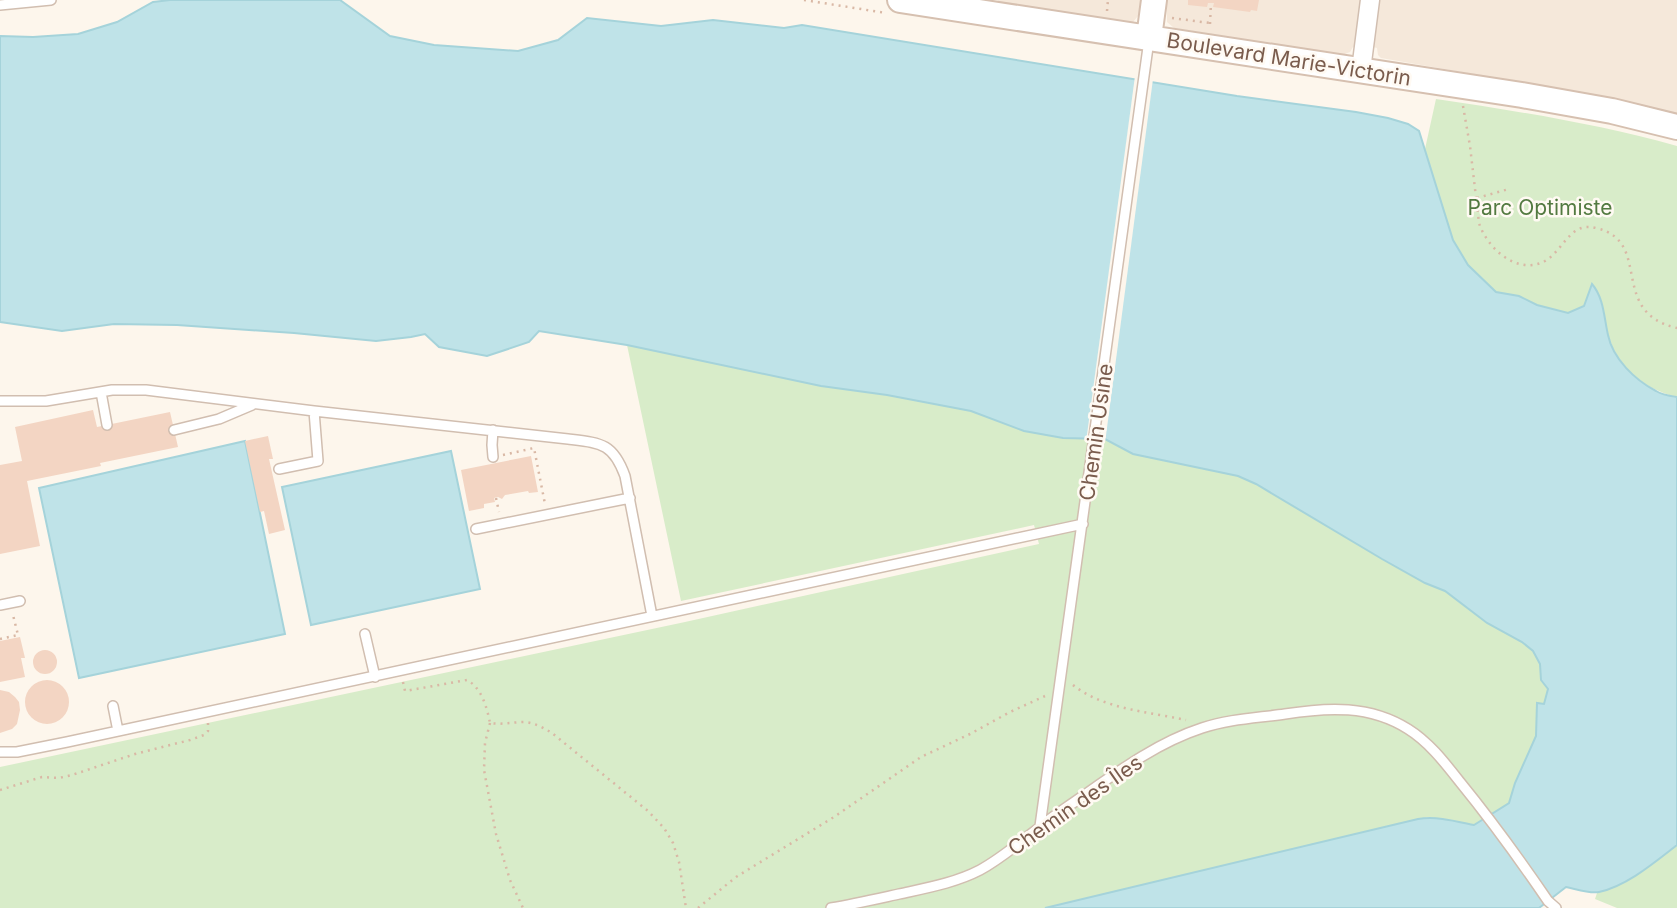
<svg xmlns="http://www.w3.org/2000/svg" width="1677" height="908" viewBox="0 0 1677 908" font-family="Inter,sans-serif">
	<style>
		.residential { fill: #f5e8da }
		.green { fill: #d8ecc9 }
		.water { fill: #bfe3e8; stroke: #a5d3da; stroke-width: 2 }
		.pier { fill: #fdf6ec }
		.building { fill: #f3d5c3 }
		.lines { fill: none; stroke-linecap: round; stroke-linejoin: round }
		.lane-casing { stroke: #d1beb0; stroke-width: 12 }
		.street-casing { stroke: #d1beb0; stroke-width: 21 }
		.secondary-casing { stroke: #d6c0b0; stroke-width: 28 }
		.path { stroke: #d9b8a5; stroke-width: 2.5; stroke-dasharray: 2 5; stroke-linecap: butt }
		.lane { stroke: #fff; stroke-width: 9 }
		.street { stroke: #fff; stroke-width: 18 }
		.secondary { stroke: #fff; stroke-width: 24 }
		.labels { text-anchor: middle; dominant-baseline: central; stroke-width: 5; stroke-linejoin: round; paint-order: stroke }
		.street-label { font-size: 21px; fill: #7a5c4d; stroke: #fffaf3 }
		.park-label { font-size: 21px; fill: #537a41; stroke: #fffaf3 }
	</style>
	<rect width="100%" height="100%" fill="#fdf6ec"/>
	<path class="residential" d="M 997,0 L 1142,0 L 1138,16 L 1133,22 L 1000,2 Z
		M 1167,0 L 1362,0 L 1356,46 L 1353,47 L 1350,52 L 1342,55 L 1174,28 L 1167,22 Z
		M 1379,0 L 1677,0 L 1677,114 L 1587,94 L 1381,58 L 1378,55 L 1377,48 L 1373,47 Z"/>
	<path class="green" d="M 1436,99 C 1517,111 1598,124 1677,146 L 1677,397 C 1640,388 1614,364 1606,326 C 1603,312 1602,296 1592,285 L 1584,306 L 1568,313 L 1537,305 L 1519,296 L 1496,292 L 1468,265 L 1453,240 L 1425,149 Z
		M 627,345 L 821,386 L 887,395 L 971,411 L 1024,431 L 1063,438 L 1105,439 L 1133,454 L 1238,476 L 1256,484 L 1382,559 L 1425,583 L 1445,591 L 1487,623 L 1522,642 L 1533,651 L 1540,664 L 1541,680 L 1548,688 L 1544,705 L 1537,703 L 1536,736 L 1515,783 L 1509,803 L 1474,825 L 1428,817 L 1045,908 L 0,908 L 0,767 L 685,622 L 1039,544 L 1034,525 L 681,601 Z
		M 1677,845 L 1677,908 L 1617,908 L 1595,899 L 1597,893 L 1640,873 Z"/>
	<path class="water" d="M 170,0 L 340,0 L 390,36 L 434,45 L 518,51 L 558,40 L 587,18 L 661,26 L 713,20 L 784,28 L 802,25 L 1237,96 L 1356,112 L 1388,118 L 1408,124 L 1419,131 L 1453,240 L 1468,265 L 1496,292 L 1519,296 L 1537,305 L 1568,313 L 1584,306 L 1592,284 C 1604,298 1604,318 1608,335 C 1613,359 1635,380 1656,391 C 1662,395 1670,396 1677,397 L 1677,845 C 1655,862 1627,886 1599,892 C 1590,894 1576,889 1566,887 L 1539,908 L 1045,908 L 1418,819 C 1437,816 1455,821 1474,825 L 1509,803 L 1515,783 L 1536,736 L 1537,703 L 1544,704 L 1548,689 L 1541,680 L 1540,664 L 1533,651 L 1522,642 L 1487,623 L 1445,591 L 1425,583 L 1382,559 L 1256,484 L 1238,476 L 1133,454 L 1105,439 L 1063,438 L 1024,431 L 971,411 L 887,395 L 821,386 L 627,345 L 539,331 L 529,342 L 487,356 L 439,347 L 425,334 L 411,337 L 376,341 L 294,333 L 177,325 L 114,324 L 62,331 L 0,322 L 0,36 L 33,37 L 78,34 L 117,22 L 153,2 Z
		M 245,441 L 285,634 L 79,678 L 39,488 Z
		M 451,451 L 480,589 L 311,625 L 282,487 Z"/>
	<path class="pier" d="M 1135,76 L 1153,79 L 1105,443 L 1086,442 Z"/>
	<path class="building" d="M 1188,0 L 1259,0 L 1257,11 L 1251,10 L 1250,12 L 1213,7 L 1214,3 L 1208,3 L 1207,7 L 1188,5 Z
		M 93,410 L 97,427 L 170,412 L 178,447 L 100,463 L 101,466 L 27,481 L 40,546 L 0,554 L 0,465 L 22,461 L 15,427 Z
		M 268,436 L 273,459 L 269,459 L 285,530 L 269,534 L 264,511 L 260,512 L 245,441 Z
		M 531,456 L 538,492 L 529,493 L 528,491 L 505,495 L 502,499 L 498,497 L 494,498 L 495,502 L 484,504 L 484,508 L 469,511 L 461,470 Z
		M 20,637 L 25,658 L 21,658 L 25,677 L 0,682 L 0,641 Z
		M33 662a12 12 0 1 1 24 0a12 12 0 1 1-24 0Z
		M25 702a22 22 0 1 1 44 0a22 22 0 1 1-44 0Z
		M 0,690 L 9,692 L 15,697 L 19,702 L 20,710 L 17,724 L 12,729 L 0,733 Z"/>
	<g class="lines">
		<defs>
			<path id="lane" d="M 0,5 L 51,0
				M 101,392 L 107,425
				M 0,401 L 46,401 L 112,390 L 146,390 L 314,411 L 568,439 C 601,443 613,443 625,476 L 652,616
				M 174,430 L 219,419 L 252,405
				M 493,457 L 492,445 L 493,430
				M 279,469 L 318,461 L 314,411
				M 476,529 L 630,498
				M 0,605 L 20,601
				M 365,634 L 375,677
				M 113,706 L 118,731
				M 0,752 L 17,752 L 67,742 L 1083,524
				M 1040,826 L 1149,40
				M 831,908 C 854,904 876,899 899,894 C 926,888 955,883 980,870 C 1002,858 1020,842 1040,827 C 1053,816 1069,806 1083,796 C 1120,770 1159,742 1202,728 C 1229,719 1257,718 1285,714 C 1328,707 1370,705 1408,729 C 1429,742 1445,763 1460,782 C 1491,820 1520,860 1548,901 L 1556,908"/>
			<path id="street" d="M 1361,70 L 1370,0"/>
			<path id="secondary" d="M 900,0 L 1522,95 L 1612,111 L 1677,127
				M 1149,38 L 1154,0"/>
		</defs>
		<use href="#lane" class="lane-casing"/>
		<use href="#street" class="street-casing"/>
		<use href="#secondary" class="secondary-casing"/>
		<path class="path" d="M 804,0 L 886,13
			M 1107,11 L 1108,0
			M 1172,18 L 1210,23
			M 1210,24 L 1211,3
			M 1463,106 L 1470,146 L 1479,223 C 1487,248 1517,276 1545,261 C 1564,250 1570,221 1596,228 C 1654,241 1607,312 1677,328
			M 1477,198 L 1509,189
			M 503,455 L 534,448 L 545,504
			M 496,498 L 499,512
			M 0,639 L 18,635 L 13,615
			M 403,682 L 405,691 L 467,680 C 482,688 487,708 490,723 C 502,725 513,722 525,722 C 535,723 544,728 552,733 L 648,811 L 664,828 L 673,843 L 679,862 L 686,908
			M 1073,685 C 1103,709 1149,712 1186,720
			M 490,723 L 485,743 L 484,770 L 496,834 L 510,880 L 523,908
			M 0,790 L 42,777 L 59,778 L 72,775 L 135,754 L 190,740 L 204,735 L 208,731 L 208,722
			M 698,908 L 736,877 L 834,817 L 921,757 L 970,734 L 1010,712 L 1045,696"/>
		<use href="#lane" class="lane"/>
		<use href="#street" class="street"/>
		<use href="#secondary" class="secondary"/>
	</g>
	<g class="labels">
		<g class="street-label">
			<text transform="translate(1289 59) rotate(9)">Boulevard Marie-Victorin</text>
			<text transform="translate(1096 432) rotate(-82)">Chemin Usine</text>
			<text transform="translate(1075 805) rotate(-35)">Chemin des Îles</text>
		</g>
		<g class="park-label">
			<text x="1540" y="207">Parc Optimiste</text>
		</g>
	</g>
</svg>
